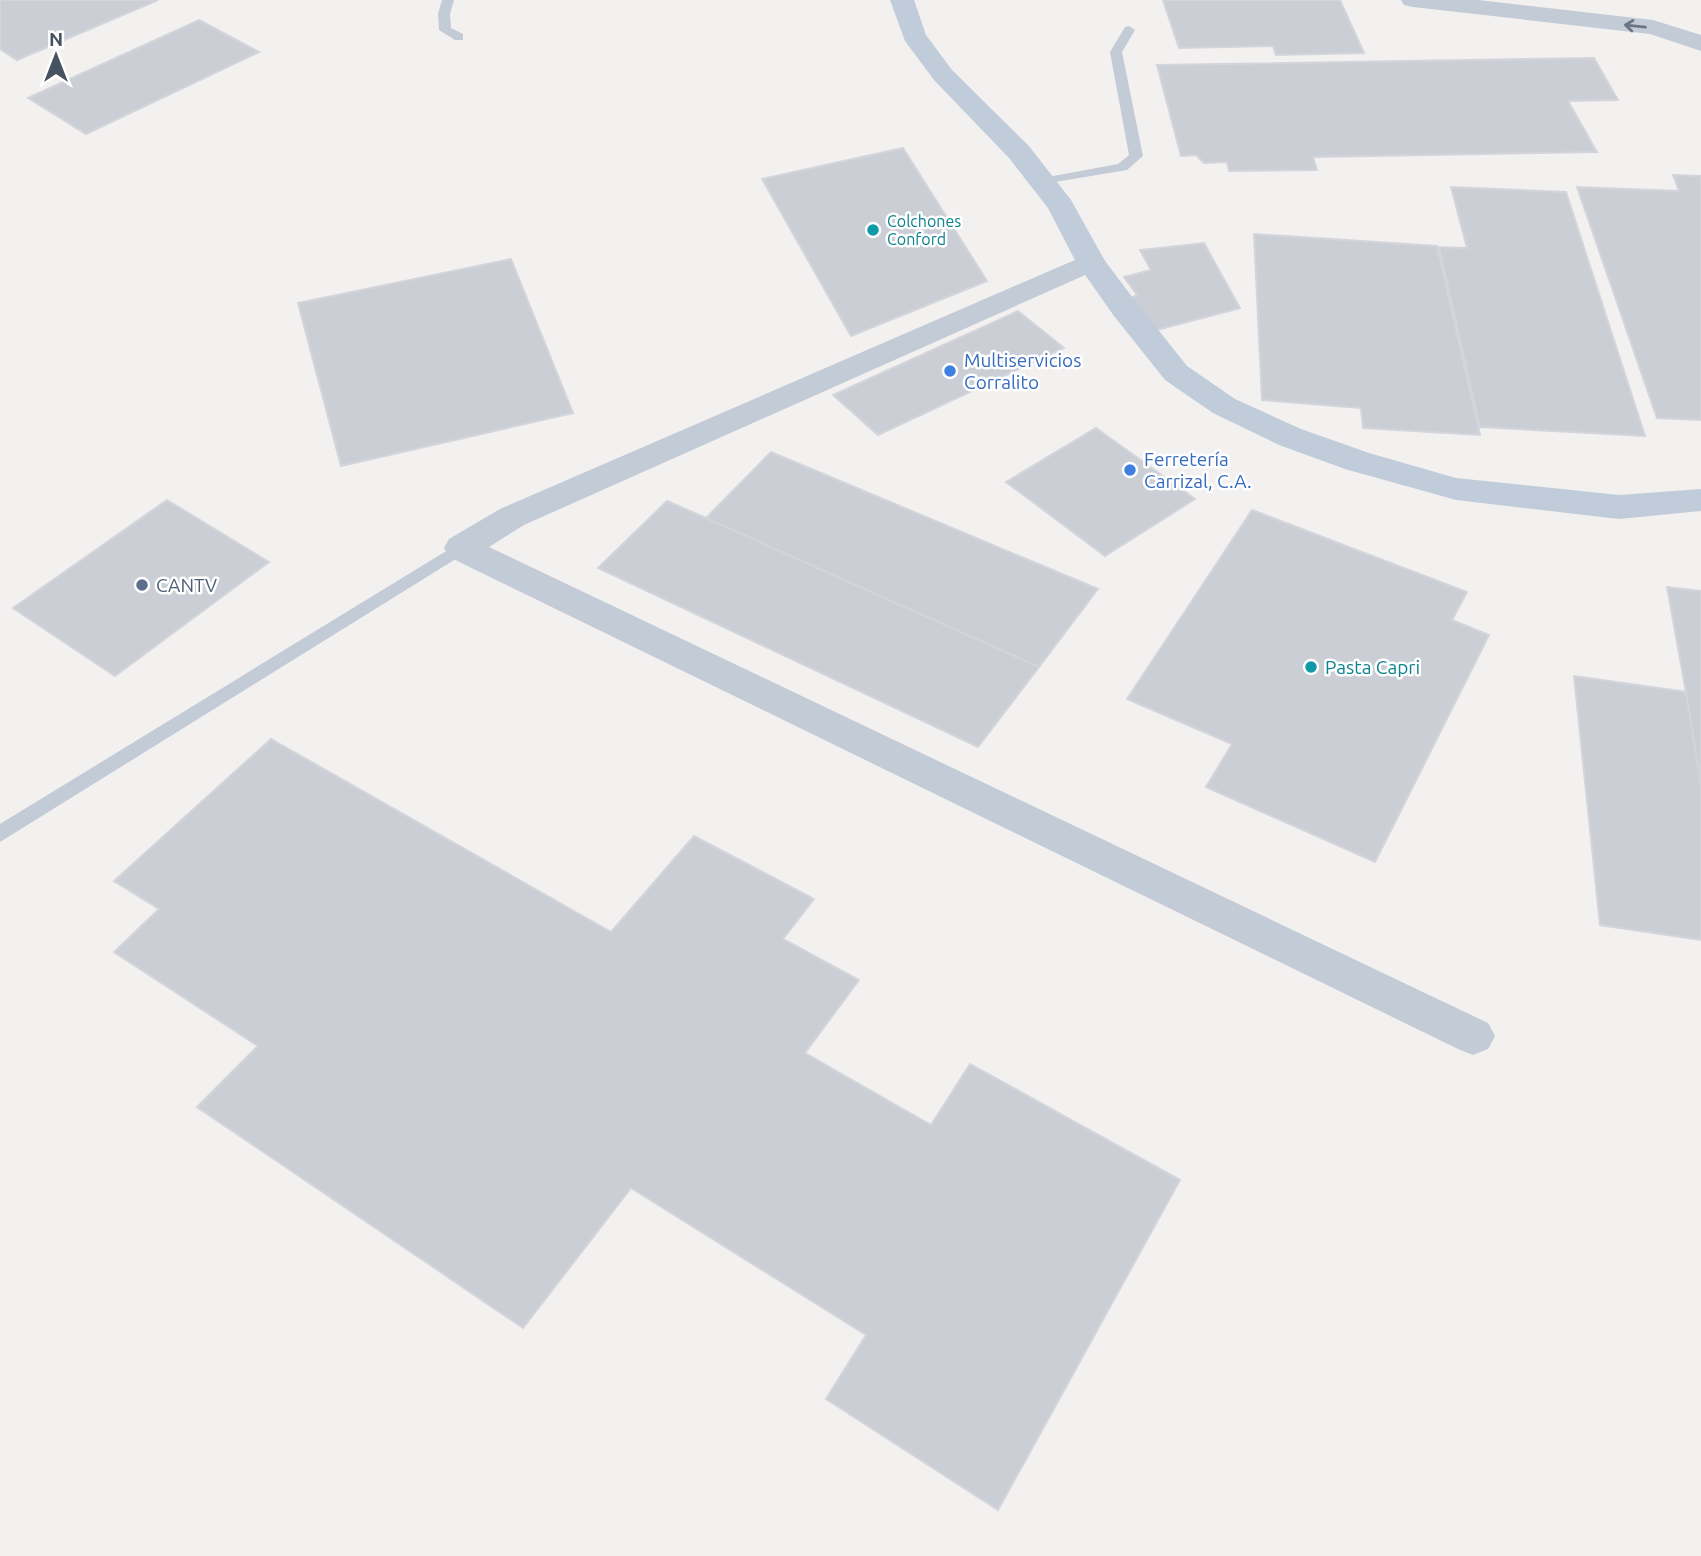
<svg xmlns="http://www.w3.org/2000/svg" width="1701" height="1556" viewBox="0 0 1701 1556" font-family="Ubuntu,sans-serif">
	<style>
		.building { fill: #ccced6; stroke: #d4d5dc; stroke-width: 2 }
		.lines { fill: none; stroke-linecap: round; stroke-linejoin: round }
		.lane { fill: #c3cbd6; fill-rule: evenodd }
		.street { fill: #c3cbd6; fill-rule: evenodd }
		.secondary { fill: #c1ccda; fill-rule: evenodd }
		.oneway { stroke: #6c7683 }
		.culture-dot { fill: #0f9aa8; stroke: #fff; stroke-width: 2.5 }
		.shop-dot { fill: #3f7fe0; stroke: #fff; stroke-width: 2.5 }
		.service-dot { fill: #5c6f8a; stroke: #fff; stroke-width: 2.5 }
		.labels { text-anchor: middle; dominant-baseline: central; stroke-width: 5; stroke-linejoin: round; paint-order: stroke }
		.far-culture-label { font-size: 16px; fill: #0d838f; stroke: #fff; text-anchor: start }
		.shop-label { font-size: 19px; fill: #366cbe; stroke: #fff; text-anchor: start }
		.service-label { font-size: 19px; fill: #4e5e75; stroke: #fff; text-anchor: start }
		.culture-label { font-size: 19px; fill: #0d838f; stroke: #fff; text-anchor: start }
	</style>
	<rect width="100%" height="100%" fill="#f3f0f0"/>
	<path class="building" d="M 4,0 L 158,0 L 17,60 L 0,49 L 0,1 Z
		M 1163,0 L 1340,0 L 1364,53 L 1276,55 L 1273,46 L 1179,48 Z
		M 199,20 L 259,52 L 86,134 L 28,98 Z
		M 1594,58 L 1618,100 L 1568,101 L 1597,152 L 1313,157 L 1317,170 L 1229,171 L 1227,162 L 1204,163 L 1196,155 L 1181,156 L 1157,65 Z
		M 903,148 L 987,281 L 851,336 L 762,179 Z
		M 1673,175 L 1701,176 L 1701,420 L 1657,418 L 1577,187 L 1679,191 Z
		M 1451,187 L 1566,192 L 1645,436 L 1480,427 L 1439,247 L 1467,248 Z
		M 1254,234 L 1437,246 L 1480,435 L 1363,428 L 1361,408 L 1262,400 Z
		M 1204,243 L 1240,308 L 1157,330 L 1127,300 L 1137,295 L 1124,277 L 1151,270 L 1140,250 Z
		M 511,259 L 573,413 L 341,466 L 298,303 Z
		M 1018,311 L 1064,348 L 878,435 L 833,395 Z
		M 1096,428 L 1195,499 L 1105,556 L 1006,482 Z
		M 771,452 L 1098,589 L 1039,667 L 706,518 Z
		M 167,500 L 269,562 L 115,676 L 13,608 Z
		M 667,501 L 706,518 L 1039,667 L 978,747 L 598,568 Z
		M 1252,510 L 1467,592 L 1452,620 L 1489,635 L 1375,862 L 1206,787 L 1232,744 L 1127,699 Z
		M 1667,587 L 1701,591 L 1701,785 L 1686,692 Z
		M 1574,676 L 1686,692 L 1701,785 L 1701,940 L 1600,925 Z
		M 271,739 L 611,932 L 694,836 L 814,899 L 783,939 L 859,980 L 805,1053 L 931,1125 L 970,1064 L 1180,1180 L 998,1510 L 826,1399 L 866,1335 L 631,1188 L 523,1328 L 197,1107 L 258,1046 L 114,952 L 159,909 L 114,881 Z"/>
	<g class="lines">
		<path class="lane" d="M 442,0 L 454,0 L 450,14 L 451,28 L 463,34 L 463,40 L 455,40 L 439,30 L 438,14 Z
			M 1129,26 L 1135,30 L 1122,52 L 1143,156 L 1127,170 L 1037,185 L 1037,179 L 1118,164 L 1129,155 L 1110,52 L 1125,27 Z
			M 461,542 L 467,544 L 470,548 L 467,552 L 0,842 L 0,824 Z"/>
		<path class="street" d="M 1401,0 L 1478,0 L 1653,20 L 1701,35 L 1701,51 L 1650,34 L 1413,7 L 1404,5 Z
			M 1091,253 L 1101,256 L 1106,262 L 1101,268 L 524,525 L 489,547 L 1488,1023 L 1495,1036 L 1488,1049 L 1473,1055 L 1458,1049 L 449,557 L 444,548 L 449,539 L 500,509 Z"/>
		<path class="secondary" d="M 890,0 L 914,0 L 926,35 L 952,70 L 1029,146 L 1071,200 L 1105,261 L 1136,302 L 1187,366 L 1235,399 L 1301,429 L 1369,453 L 1456,478 L 1619,495 L 1701,489 L 1701,511 L 1619,519 L 1456,500 L 1345,469 L 1279,445 L 1213,413 L 1165,380 L 1114,316 L 1076,262 L 1048,208 L 1009,158 L 934,80 L 905,41 Z"/>
	</g>
	<defs><path id="oneway-shaft" d="M-6 0H5M1.5-3L5.5 0L1.5 3" fill="none" stroke-width="1.6" stroke-linecap="round" stroke-linejoin="round" transform="scale(1.75)"/></defs>
	<use class="oneway" href="#oneway-shaft" transform="translate(1635 26) rotate(-174)"/>
	<g class="culture-dot">
		<circle cx="873" cy="230" r="7"/>
		<circle cx="1311" cy="667" r="7"/>
	</g>
	<g class="shop-dot">
		<circle cx="950" cy="371" r="7"/>
		<circle cx="1130" cy="470" r="7"/>
	</g>
	<circle class="service-dot" cx="142" cy="585" r="7"/>
	<g class="labels">
		<g class="far-culture-label">
			<text x="887" y="221">Colchones<tspan x="887" dy="18">Conford</tspan></text>
		</g>
		<g class="shop-label">
			<text x="964" y="360">Multiservicios<tspan x="964" dy="22">Corralito</tspan></text>
			<text x="1144" y="459">Ferretería<tspan x="1144" dy="22">Carrizal, C.A.</tspan></text>
		</g>
		<g class="service-label">
			<text x="156" y="585">CANTV</text>
		</g>
		<g class="culture-label">
			<text x="1325" y="667">Pasta Capri</text>
		</g>
	</g>
	<g transform="translate(56 56)" stroke="#ffffff" stroke-width="5" paint-order="stroke">
	<path d="M0-5L12 26L0 18L-12 26Z" fill="#46525f"/>
	<text y="-10" font-size="19" font-weight="bold" text-anchor="middle" fill="#46525f">N</text>
	</g>
</svg>
